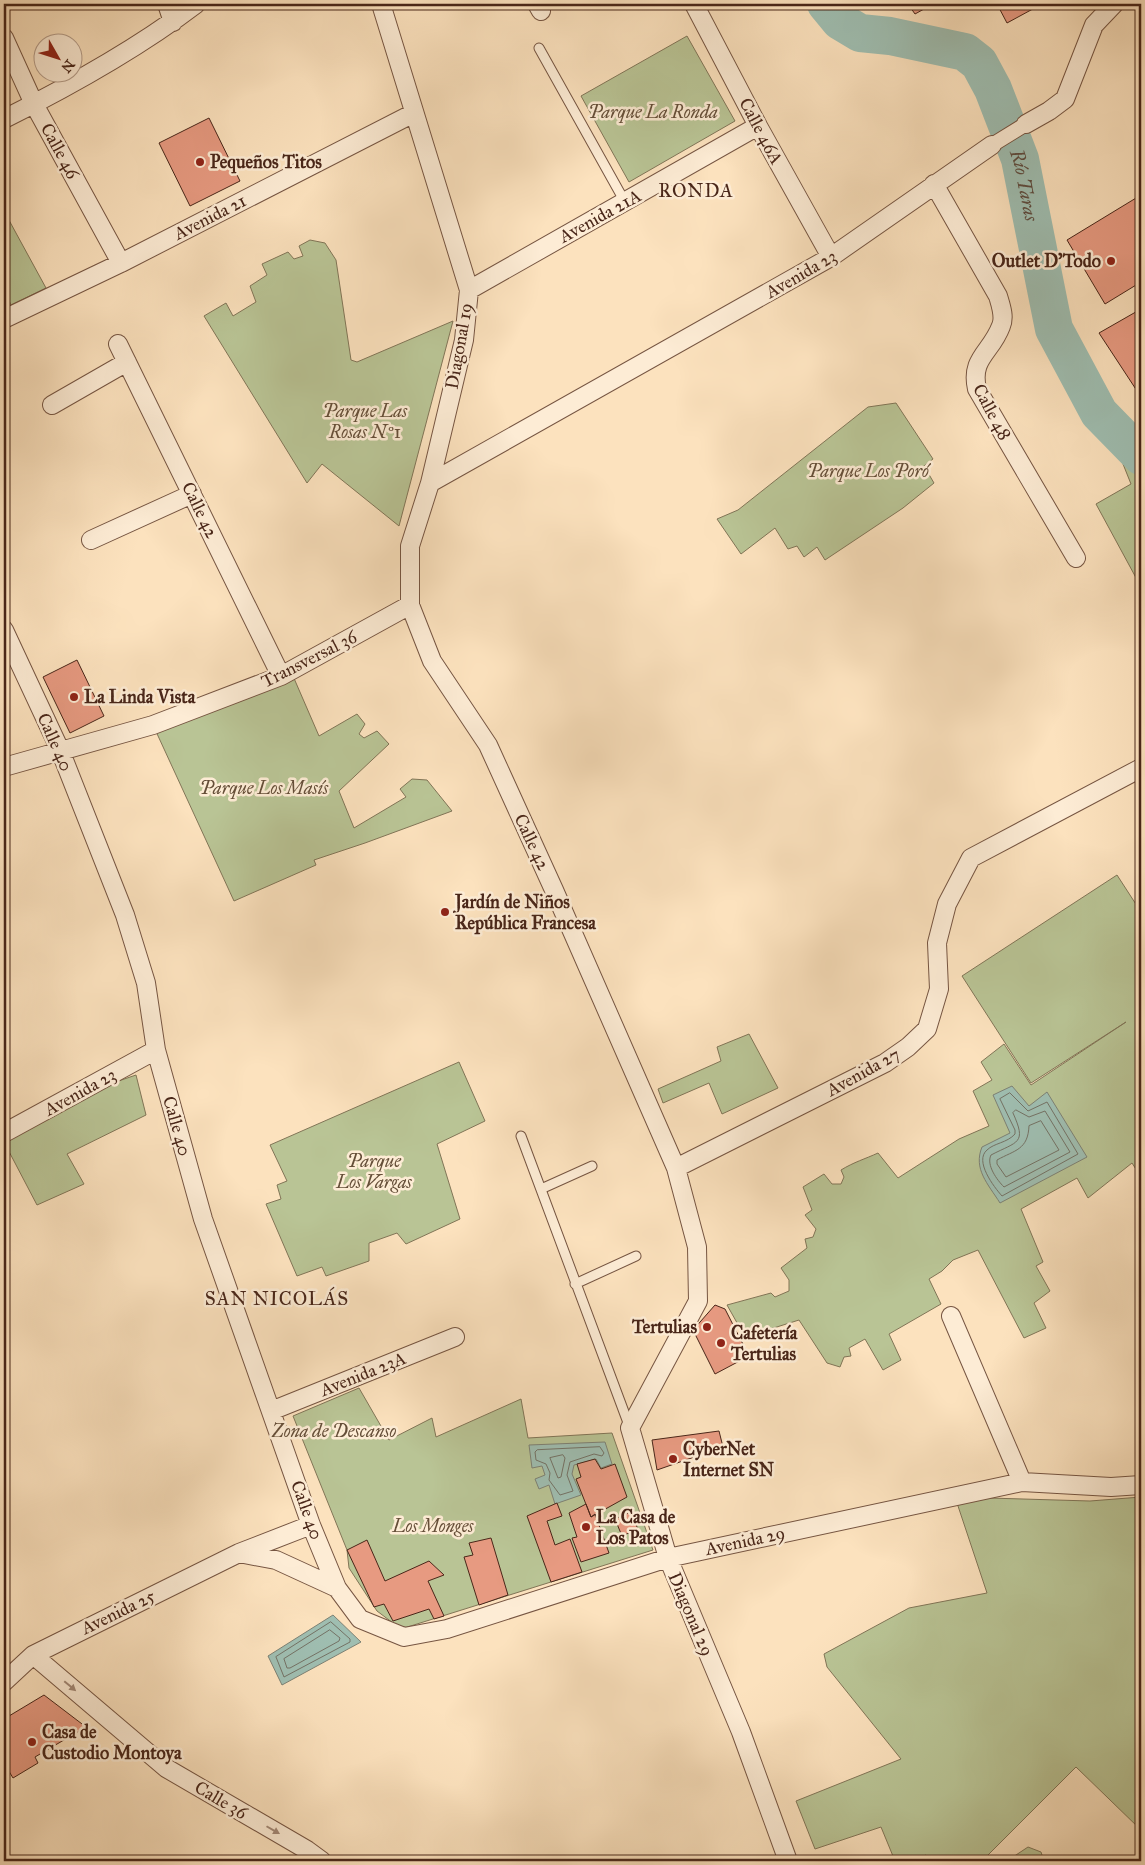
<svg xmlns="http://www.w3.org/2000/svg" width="1145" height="1865" viewBox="0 0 1145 1865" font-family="'IM FELL Great Primer',serif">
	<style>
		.green { fill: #b9c495; stroke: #817557 }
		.water { fill: #9fbeb1; stroke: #7d8174 }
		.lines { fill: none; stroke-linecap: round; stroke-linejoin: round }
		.shore { stroke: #747265; stroke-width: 1 }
		.river { stroke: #9fbeb1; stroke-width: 38 }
		.building { fill: #e79a81; stroke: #492619 }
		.service-casing { stroke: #765542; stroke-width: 11 }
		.pedestrian-casing { stroke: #765542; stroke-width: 16 }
		.minor-casing { stroke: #765542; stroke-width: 20 }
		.service { stroke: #fdecd5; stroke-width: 9 }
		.pedestrian { stroke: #fdecd5; stroke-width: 14 }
		.minor { stroke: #fdecd5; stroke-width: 18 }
		.oneway { fill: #a38977 }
		.poi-dot { fill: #8f2418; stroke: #fdecd5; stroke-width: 2 }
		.labels { text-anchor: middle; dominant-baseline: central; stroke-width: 5; stroke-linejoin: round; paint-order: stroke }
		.park-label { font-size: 18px; font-style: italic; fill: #654e38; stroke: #fdecd5 }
		.street-label { font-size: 18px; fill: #492619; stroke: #fdecd5 }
		.poi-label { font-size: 18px; font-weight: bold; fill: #492619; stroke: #fdecd5; text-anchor: start }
		.water-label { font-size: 19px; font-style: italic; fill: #5e4c3f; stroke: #fdecd5 }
		.neighbourhood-label { font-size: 19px; letter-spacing: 1px; fill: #492619; stroke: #fdecd5 }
	</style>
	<rect width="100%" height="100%" fill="#fce2be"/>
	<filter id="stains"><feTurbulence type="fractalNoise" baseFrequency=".004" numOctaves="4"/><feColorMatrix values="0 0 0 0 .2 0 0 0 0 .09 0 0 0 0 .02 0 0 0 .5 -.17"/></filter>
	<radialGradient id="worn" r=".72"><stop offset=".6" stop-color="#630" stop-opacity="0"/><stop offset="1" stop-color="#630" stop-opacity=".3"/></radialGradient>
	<path class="green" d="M 687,36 L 735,121 L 629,182 L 581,96 Z
		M 4,211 L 46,288 L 11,305 L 4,290 Z
		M 310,240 L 325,243 L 336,260 L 351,360 L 357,362 L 453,321 L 399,526 L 322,464 L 307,483 L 204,316 L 226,303 L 233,316 L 256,302 L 250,286 L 267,275 L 262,264 L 288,252 L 294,259 L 303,256 L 299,246 Z
		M 896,403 L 933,459 L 924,466 L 934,483 L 903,508 L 825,560 L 817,547 L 804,557 L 797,546 L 788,549 L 775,528 L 741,554 L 717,519 L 738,510 L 868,407 Z
		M 1133,450 L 1141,458 L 1141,587 L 1096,504 L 1131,484 L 1121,459 Z
		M 293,676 L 319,736 L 357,714 L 365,724 L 359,734 L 364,738 L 377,731 L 389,744 L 339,791 L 354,828 L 406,797 L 400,789 L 412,779 L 427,780 L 452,811 L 365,843 L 314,860 L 316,865 L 234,901 L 153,725 Z
		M 1117,875 L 1141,912 L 1141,1177 L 1132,1163 L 1088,1198 L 1077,1178 L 1021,1209 L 1043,1262 L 1036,1266 L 1050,1291 L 1034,1303 L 1046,1328 L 1024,1338 L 978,1250 L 953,1260 L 942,1271 L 929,1279 L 941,1304 L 889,1334 L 901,1360 L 883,1370 L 865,1339 L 849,1348 L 851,1356 L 844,1357 L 840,1367 L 827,1363 L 799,1320 L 745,1337 L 727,1305 L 771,1293 L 775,1297 L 789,1291 L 789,1280 L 781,1268 L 807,1248 L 805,1239 L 813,1237 L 816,1229 L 805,1215 L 812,1210 L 803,1187 L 824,1174 L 832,1184 L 841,1184 L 844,1177 L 841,1170 C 854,1162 865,1159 878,1153 L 898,1178 L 959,1139 L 989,1126 L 973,1091 L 992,1080 L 981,1062 L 1004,1044 L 1031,1085 L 1126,1022 L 1031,1083 L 962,976 Z
		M 749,1034 L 778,1088 L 722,1114 L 709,1083 L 663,1103 L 658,1089 L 721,1061 L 717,1047 Z
		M 459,1062 L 485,1121 L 437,1144 L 460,1219 L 406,1244 L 397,1233 L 369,1243 L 369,1261 L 326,1276 L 322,1267 L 297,1276 L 266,1204 L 281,1199 L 277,1185 L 287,1181 L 270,1145 Z
		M 136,1075 L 146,1115 L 67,1154 L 84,1184 L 37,1205 L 4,1142 L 98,1088 Z
		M 359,1388 L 389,1440 L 432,1418 L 436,1437 L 521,1399 L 528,1438 L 612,1433 L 653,1550 L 401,1629 L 377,1611 L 349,1568 L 347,1550 L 293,1416 Z
		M 955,1497 L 1090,1501 L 1141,1497 L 1141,1830 L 1076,1767 L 982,1861 L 929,1861 L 926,1855 L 911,1861 L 895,1861 L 881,1827 L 815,1849 L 796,1801 L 901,1759 L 827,1667 L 824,1654 L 909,1608 L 987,1593 Z
		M 1028,1847 L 1041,1852 L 1044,1861 L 1007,1861 Z"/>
	<path class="water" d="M 1012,1086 L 1029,1106 L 1047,1092 L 1087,1157 L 1000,1203 C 988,1184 973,1169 982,1147 L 1010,1133 L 993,1095 Z
		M 605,1442 L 612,1464 L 601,1468 L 596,1459 L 574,1465 L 572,1474 L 581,1495 L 555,1504 L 549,1485 L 539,1489 L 535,1479 L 545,1475 L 542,1466 L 532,1468 L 529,1445 Z
		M 333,1615 L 361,1642 L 282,1685 L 268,1656 Z"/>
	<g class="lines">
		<path class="shore" d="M 1010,1093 L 1028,1111 L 1047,1102 L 1078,1154 L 1002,1196 C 994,1187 974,1161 987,1150 C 994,1143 1007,1143 1015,1134 L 1015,1130 L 1000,1099 Z
			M 1016,1110 L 1029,1117 L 1045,1111 L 1070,1152 L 1004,1187 C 997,1180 986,1165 991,1155 C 1018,1141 1027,1144 1013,1113 Z
			M 1041,1121 L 1059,1150 L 1006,1177 L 997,1164 L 997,1160 C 1015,1150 1028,1150 1029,1126 Z
			M 600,1447 L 604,1453 L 602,1456 L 594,1454 L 570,1462 L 567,1475 L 573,1491 L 560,1495 L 549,1480 L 550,1473 L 546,1464 L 536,1460 L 535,1452 L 537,1450 Z
			M 563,1455 L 565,1458 L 561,1477 L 558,1478 L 550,1458 Z
			M 331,1622 L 350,1639 L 350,1642 L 284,1677 L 276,1657 Z
			M 330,1630 L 340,1638 L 339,1641 L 290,1668 L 287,1668 L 284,1659 Z"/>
		<path class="river" id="s1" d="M 826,4 L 840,21 L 860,33 L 890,36 L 965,52 L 979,63 L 993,89 L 1020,159 L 1054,329 L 1099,413 L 1141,456"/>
	</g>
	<path class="building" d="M 908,4 L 933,4 L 915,14 Z
		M 997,4 L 1042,4 L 1007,23 Z
		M 209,118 L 240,181 L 190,206 L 159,143 Z
		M 1141,195 L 1141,282 L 1105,304 L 1067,240 Z
		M 1141,309 L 1141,397 L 1099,333 Z
		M 77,660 L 104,716 L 70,733 L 43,677 Z
		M 715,1305 L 725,1309 L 749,1356 L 715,1374 L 693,1330 Z
		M 719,1431 L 723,1447 L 657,1470 L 652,1440 Z
		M 595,1459 L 601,1469 L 615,1464 L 627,1497 L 591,1517 L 576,1479 L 581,1477 L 577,1464 Z
		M 557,1503 L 562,1516 L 547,1521 L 555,1545 L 570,1539 L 582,1572 L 551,1582 L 527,1516 Z
		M 586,1504 L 591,1517 L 595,1514 L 609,1553 L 581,1562 L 572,1538 L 577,1537 L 569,1513 Z
		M 630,1512 L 638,1529 L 622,1536 L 615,1519 Z
		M 491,1538 L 508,1595 L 479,1605 L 464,1557 L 473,1555 L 469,1543 Z
		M 367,1540 L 385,1581 L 429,1561 L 444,1575 L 428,1581 L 444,1616 L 434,1619 L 429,1609 L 393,1621 L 384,1604 L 374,1607 L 347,1550 Z
		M 44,1695 L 86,1727 L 35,1757 L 38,1763 L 13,1778 L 4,1763 L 4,1719 Z"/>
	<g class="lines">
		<defs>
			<path id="service" d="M 539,48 L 625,202
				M 521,1136 L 630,1428
				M 541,1189 L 592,1166
				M 575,1284 L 636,1256"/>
			<path id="pedestrian" d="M 992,145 L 1026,124"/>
			<path id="minor" d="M 167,4 L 173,22
				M 381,4 L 469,290 L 464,340 L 430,483 L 410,546 L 410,605 L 432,661 L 488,745 L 554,890 L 676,1168 L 697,1247 L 698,1301 L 630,1428 L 668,1558 L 741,1732 L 788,1861
				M 537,4 L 541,11
				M 694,4 L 758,126 L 831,257
				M 4,38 L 34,104 L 121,263
				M 4,119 C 70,86 137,49 196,4
				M 1026,124 L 1049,111 L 1065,99 L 1094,25 L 1114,4
				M 934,184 L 998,296 C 1001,306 1005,317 1001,326 C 991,353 970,358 977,389 L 1076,558
				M 469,290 L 758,126
				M 4,319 L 121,263 L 414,113
				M 118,344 L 281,676
				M 52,405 L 127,362
				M 430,483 L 831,257 L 992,145
				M 91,540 L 192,494
				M 4,630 L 60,750 L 125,915 L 146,983 L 156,1050 L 203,1219 L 311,1525 L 337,1588 L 360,1619 L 404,1637 L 447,1629 L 668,1558 L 1022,1482 L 1111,1487 L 1141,1485
				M 4,767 L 153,725 L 281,676 L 410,605
				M 4,1133 L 156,1050
				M 676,1168 L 885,1063 L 908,1047 L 927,1029 L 939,989 L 937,943 L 947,904 L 971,858 L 1141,768
				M 951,1316 L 1022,1482
				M 271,1411 L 455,1337
				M 239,1553 L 276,1560 L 337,1588
				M 33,1655 L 166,1768 L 307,1850 L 322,1861
				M 4,1682 L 33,1655 L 239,1553 L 311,1525"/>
		</defs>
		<use href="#service" class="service-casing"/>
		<use href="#pedestrian" class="pedestrian-casing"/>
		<use href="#minor" class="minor-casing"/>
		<use href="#service" class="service"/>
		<use href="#pedestrian" class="pedestrian"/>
		<use href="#minor" class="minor"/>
	</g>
	<defs><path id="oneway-solid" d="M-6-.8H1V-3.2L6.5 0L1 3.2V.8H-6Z" transform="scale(1.25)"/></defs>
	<g class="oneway">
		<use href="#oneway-solid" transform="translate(70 1686) rotate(40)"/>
		<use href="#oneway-solid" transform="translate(273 1830) rotate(30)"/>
	</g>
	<g class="poi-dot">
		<circle cx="200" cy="162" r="5"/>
		<circle cx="1111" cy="261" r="5"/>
		<circle cx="74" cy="697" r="5"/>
		<circle cx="445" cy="912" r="5"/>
		<circle cx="707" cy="1327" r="5"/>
		<circle cx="721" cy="1343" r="5"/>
		<circle cx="673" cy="1459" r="5"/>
		<circle cx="586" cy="1527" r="5"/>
		<circle cx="32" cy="1742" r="5"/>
	</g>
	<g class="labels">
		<g class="park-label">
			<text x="653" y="112">Parque La Ronda</text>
			<text x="365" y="411">Parque Las<tspan x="365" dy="21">Rosas Nº1</tspan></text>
			<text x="868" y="471">Parque Los Poró</text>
			<text x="264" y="788">Parque Los Masís</text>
			<text x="374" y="1161">Parque<tspan x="374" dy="21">Los Vargas</tspan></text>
			<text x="334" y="1431">Zona de Descanso</text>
			<text x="433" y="1526">Los Monges</text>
		</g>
		<g class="street-label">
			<text transform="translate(761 131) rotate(62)">Calle 46A</text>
			<text transform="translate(60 151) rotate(61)">Calle 46</text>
			<text transform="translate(600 216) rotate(-29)">Avenida 21A</text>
			<text transform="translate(210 217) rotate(-27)">Avenida 21</text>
			<text transform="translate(801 274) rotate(-30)">Avenida 23</text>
			<text transform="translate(459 346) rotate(-80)">Diagonal 19</text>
			<text transform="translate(992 412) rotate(62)">Calle 48</text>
			<text transform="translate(200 510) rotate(64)">Calle 42</text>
			<text transform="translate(309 659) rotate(-27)">Transversal 36</text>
			<text transform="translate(55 742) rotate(66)">Calle 40</text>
			<text transform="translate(532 842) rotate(65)">Calle 42</text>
			<text transform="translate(863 1072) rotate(-29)">Avenida 27</text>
			<text transform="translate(80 1092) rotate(-29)">Avenida 23</text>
			<text transform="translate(177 1126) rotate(74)">Calle 40</text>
			<text transform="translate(363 1374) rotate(-22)">Avenida 23A</text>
			<text transform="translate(307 1510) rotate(70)">Calle 40</text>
			<text transform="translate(745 1541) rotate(-12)">Avenida 29</text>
			<text transform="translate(118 1612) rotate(-26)">Avenida 25</text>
			<text transform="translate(691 1614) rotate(67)">Diagonal 29</text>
			<text transform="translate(221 1800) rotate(30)">Calle 36</text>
		</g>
		<g class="poi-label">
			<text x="210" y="162">Pequeños Titos</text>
			<text x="1101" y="261" text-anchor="end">Outlet D'Todo</text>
			<text x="84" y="697">La Linda Vista</text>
			<text x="455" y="902">Jardín de Niños<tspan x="455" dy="21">República Francesa</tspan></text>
			<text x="697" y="1327" text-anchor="end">Tertulias</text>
			<text x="731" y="1333">Cafetería<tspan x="731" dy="21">Tertulias</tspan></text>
			<text x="683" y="1449">CyberNet<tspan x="683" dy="21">Internet SN</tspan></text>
			<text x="596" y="1517">La Casa de<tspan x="596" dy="21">Los Patos</tspan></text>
			<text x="42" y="1732">Casa de<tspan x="42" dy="21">Custodio Montoya</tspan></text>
		</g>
		<g class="water-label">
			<text stroke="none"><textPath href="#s1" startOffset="301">Río Taras</textPath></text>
		</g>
		<g class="neighbourhood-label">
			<text x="696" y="190">RONDA</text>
			<text x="277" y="1298">SAN NICOLÁS</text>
		</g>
	</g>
	<rect width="1145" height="1865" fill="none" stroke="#fce2be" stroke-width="20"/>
	<rect x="5" y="5" width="1135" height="1855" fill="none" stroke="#492619" stroke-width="2.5"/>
	<rect x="10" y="10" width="1125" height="1845" fill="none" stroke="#492619"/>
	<g transform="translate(58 58) rotate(129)"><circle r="24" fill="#fdecd5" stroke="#b59d8a"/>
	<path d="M0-4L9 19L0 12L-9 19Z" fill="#8f2418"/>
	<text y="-8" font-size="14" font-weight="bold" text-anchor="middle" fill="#492619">N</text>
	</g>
	<rect width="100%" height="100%" filter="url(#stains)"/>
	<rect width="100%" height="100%" fill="url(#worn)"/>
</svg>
